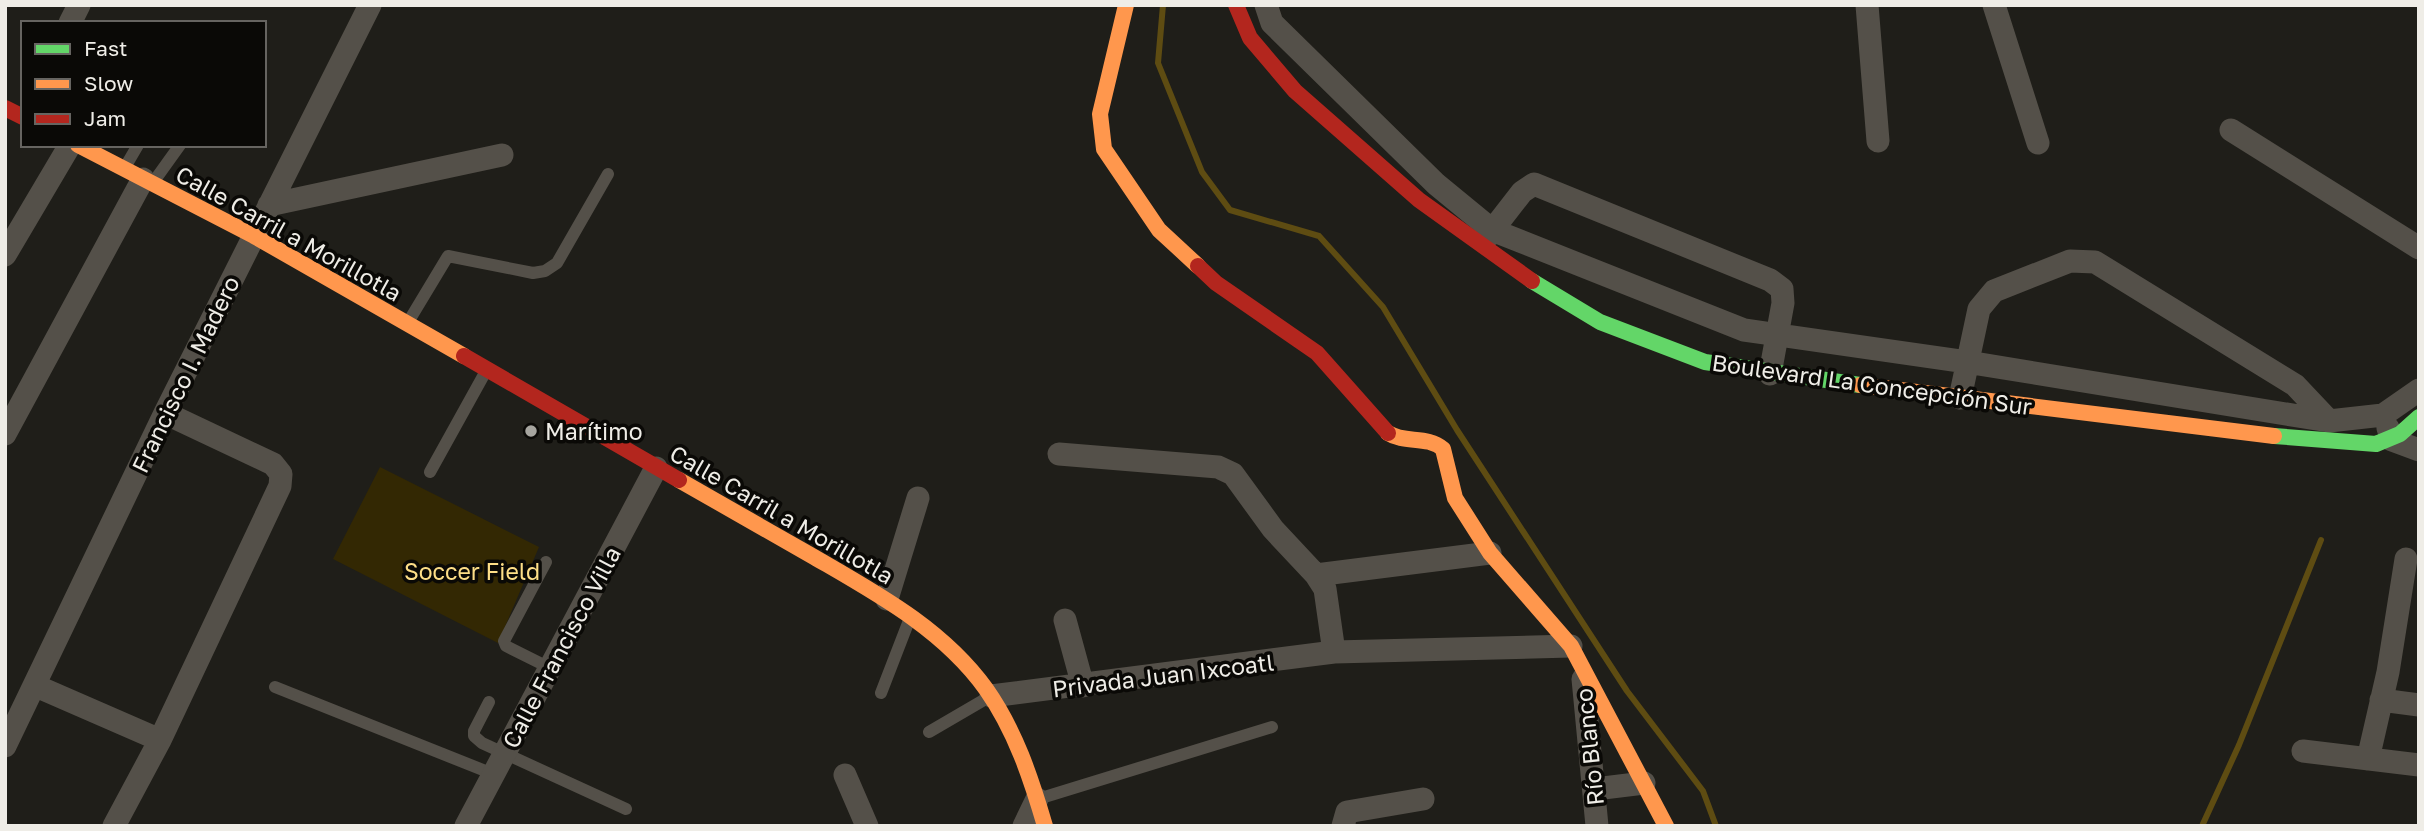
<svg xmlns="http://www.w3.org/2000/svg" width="2424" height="831" viewBox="0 0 2424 831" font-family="'Golos Text',sans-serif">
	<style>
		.green { fill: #332803 }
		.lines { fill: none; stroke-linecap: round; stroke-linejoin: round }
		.stream { stroke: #5e4c12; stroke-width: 6 }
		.lane { stroke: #545049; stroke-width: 12 }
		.street { stroke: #545049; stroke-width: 23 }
		.fast { stroke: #63d668; stroke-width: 16 }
		.slow { stroke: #ff974d; stroke-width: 16 }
		.jam { stroke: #b3261e; stroke-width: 16 }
		.poi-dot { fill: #a6a59f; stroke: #0a0906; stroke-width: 2.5 }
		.labels { text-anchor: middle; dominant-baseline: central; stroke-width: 7; stroke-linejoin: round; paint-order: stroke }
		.street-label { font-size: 23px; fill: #efede7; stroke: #0a0906 }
		.poi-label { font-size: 23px; fill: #efede7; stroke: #0a0906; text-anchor: start }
		.park-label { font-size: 23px; fill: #fdde87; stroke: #0a0906 }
	</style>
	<rect width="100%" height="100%" fill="#1f1e19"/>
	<path class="green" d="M 380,467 L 539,547 L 498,643 L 333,559 Z"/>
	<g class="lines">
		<path class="stream" d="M 1163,5 L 1158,63 L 1202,172 L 1230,210 L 1319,236 L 1383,307 L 1457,430 L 1627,691 L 1703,791 L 1716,826
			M 2202,826 L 2239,745 L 2321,540"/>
		<path class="lane" d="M 124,169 L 138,145
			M 152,184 L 180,145
			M 407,324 L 448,256 L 533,273 L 545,271 L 557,263 L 608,174
			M 430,472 L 486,371
			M 546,562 L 504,641 L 506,646 L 550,668
			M 275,687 L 493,774
			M 881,693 L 910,618
			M 489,702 L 474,731 L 474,736 L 482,743 L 626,809
			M 929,732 L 989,697
			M 1038,799 L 1272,727"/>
		<path class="street" d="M 1266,5 L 1272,23 L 1436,184 L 1492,230 L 1744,330 L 1967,362 L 2329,421 L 2383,415 L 2419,390
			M 1867,5 L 1878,141
			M 1994,5 L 2038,143
			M 70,23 L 79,5
			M 2231,130 L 2419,248
			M 269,205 L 502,155
			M 1484,241 L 1522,192 L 1534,184 L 1770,280 L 1782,289 L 1783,303 L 1770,374
			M 5,255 L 70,145
			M 1960,398 L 1979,309 L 1994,291 L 2070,261 L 2095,262 L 2295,385 L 2329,421
			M 2388,428 L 2392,440 L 2419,450
			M 5,434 L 143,179
			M 1059,454 L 1218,467 L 1233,474 L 1273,529 L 1316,575 L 1325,589 L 1334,652
			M 1316,575 L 1490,553
			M 887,599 L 918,498
			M 1065,620 L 1083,686
			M 1583,679 L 1597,826
			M 36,686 L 160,740
			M 991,696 L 1334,652 L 1571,646
			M 2381,700 L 2419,705
			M 5,746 L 165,413 L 370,5
			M 2303,751 L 2419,765
			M 2368,759 L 2388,672 L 2406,559
			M 845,775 L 867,826
			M 1595,789 L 1644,783
			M 114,826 L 160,740 L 280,486 L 281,474 L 273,464 L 165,413
			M 466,826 L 656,468
			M 1024,826 L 1037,799
			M 1343,826 L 1347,812 L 1423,799"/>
		<path class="fast" d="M 1532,281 L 1600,322 L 1705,362 L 1860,385
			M 2274,436 L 2376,444 L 2400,434 L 2419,417"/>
		<path class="slow" d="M 1126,5 L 1100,114 L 1104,149 L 1159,230 L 1198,266
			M 78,145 L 254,236 L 464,356
			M 1860,385 L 2274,436
			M 1388,433 C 1405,444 1427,435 1443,449 L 1455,498 L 1490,553 L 1571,646 L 1666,826
			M 679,480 C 724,506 769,531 814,557 C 876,593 943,629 986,689 C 1015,730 1031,778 1045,826"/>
		<path class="jam" d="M 1236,5 L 1250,38 L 1295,91 L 1419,200 L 1532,281
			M 5,108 L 23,117
			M 1198,266 L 1216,283 L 1317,353 L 1388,433
			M 464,356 L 679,480"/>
	</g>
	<circle class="poi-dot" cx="531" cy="431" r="7"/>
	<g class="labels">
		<g class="street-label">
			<text transform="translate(289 233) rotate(29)">Calle Carril a Morillotla</text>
			<text transform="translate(185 374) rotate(-64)">Francisco I. Madero</text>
			<text transform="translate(1872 384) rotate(8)">Boulevard La Concepción Sur</text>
			<text transform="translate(782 514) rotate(30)">Calle Carril a Morillotla</text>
			<text transform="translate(561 647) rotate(-62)">Calle Francisco Villa</text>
			<text transform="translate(1163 675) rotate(-7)">Privada Juan Ixcoatl</text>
			<text transform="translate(1589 747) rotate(-96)">Río Blanco</text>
		</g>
		<g class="poi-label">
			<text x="545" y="431">Marítimo</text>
		</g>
		<g class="park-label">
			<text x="472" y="571">Soccer Field</text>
		</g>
	</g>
	<rect width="2424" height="831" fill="none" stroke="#efede7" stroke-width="14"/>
	<rect x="21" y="21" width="245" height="126" fill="#0a0906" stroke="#666460" stroke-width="2"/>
	<rect x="35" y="44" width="35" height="10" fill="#63d668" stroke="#666460" stroke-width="2"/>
	<text x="84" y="56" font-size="21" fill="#efede7">Fast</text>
	<rect x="35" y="79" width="35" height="10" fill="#ff974d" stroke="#666460" stroke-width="2"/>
	<text x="84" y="91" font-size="21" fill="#efede7">Slow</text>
	<rect x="35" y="114" width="35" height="10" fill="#b3261e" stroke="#666460" stroke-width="2"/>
	<text x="84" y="126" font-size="21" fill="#efede7">Jam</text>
</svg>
